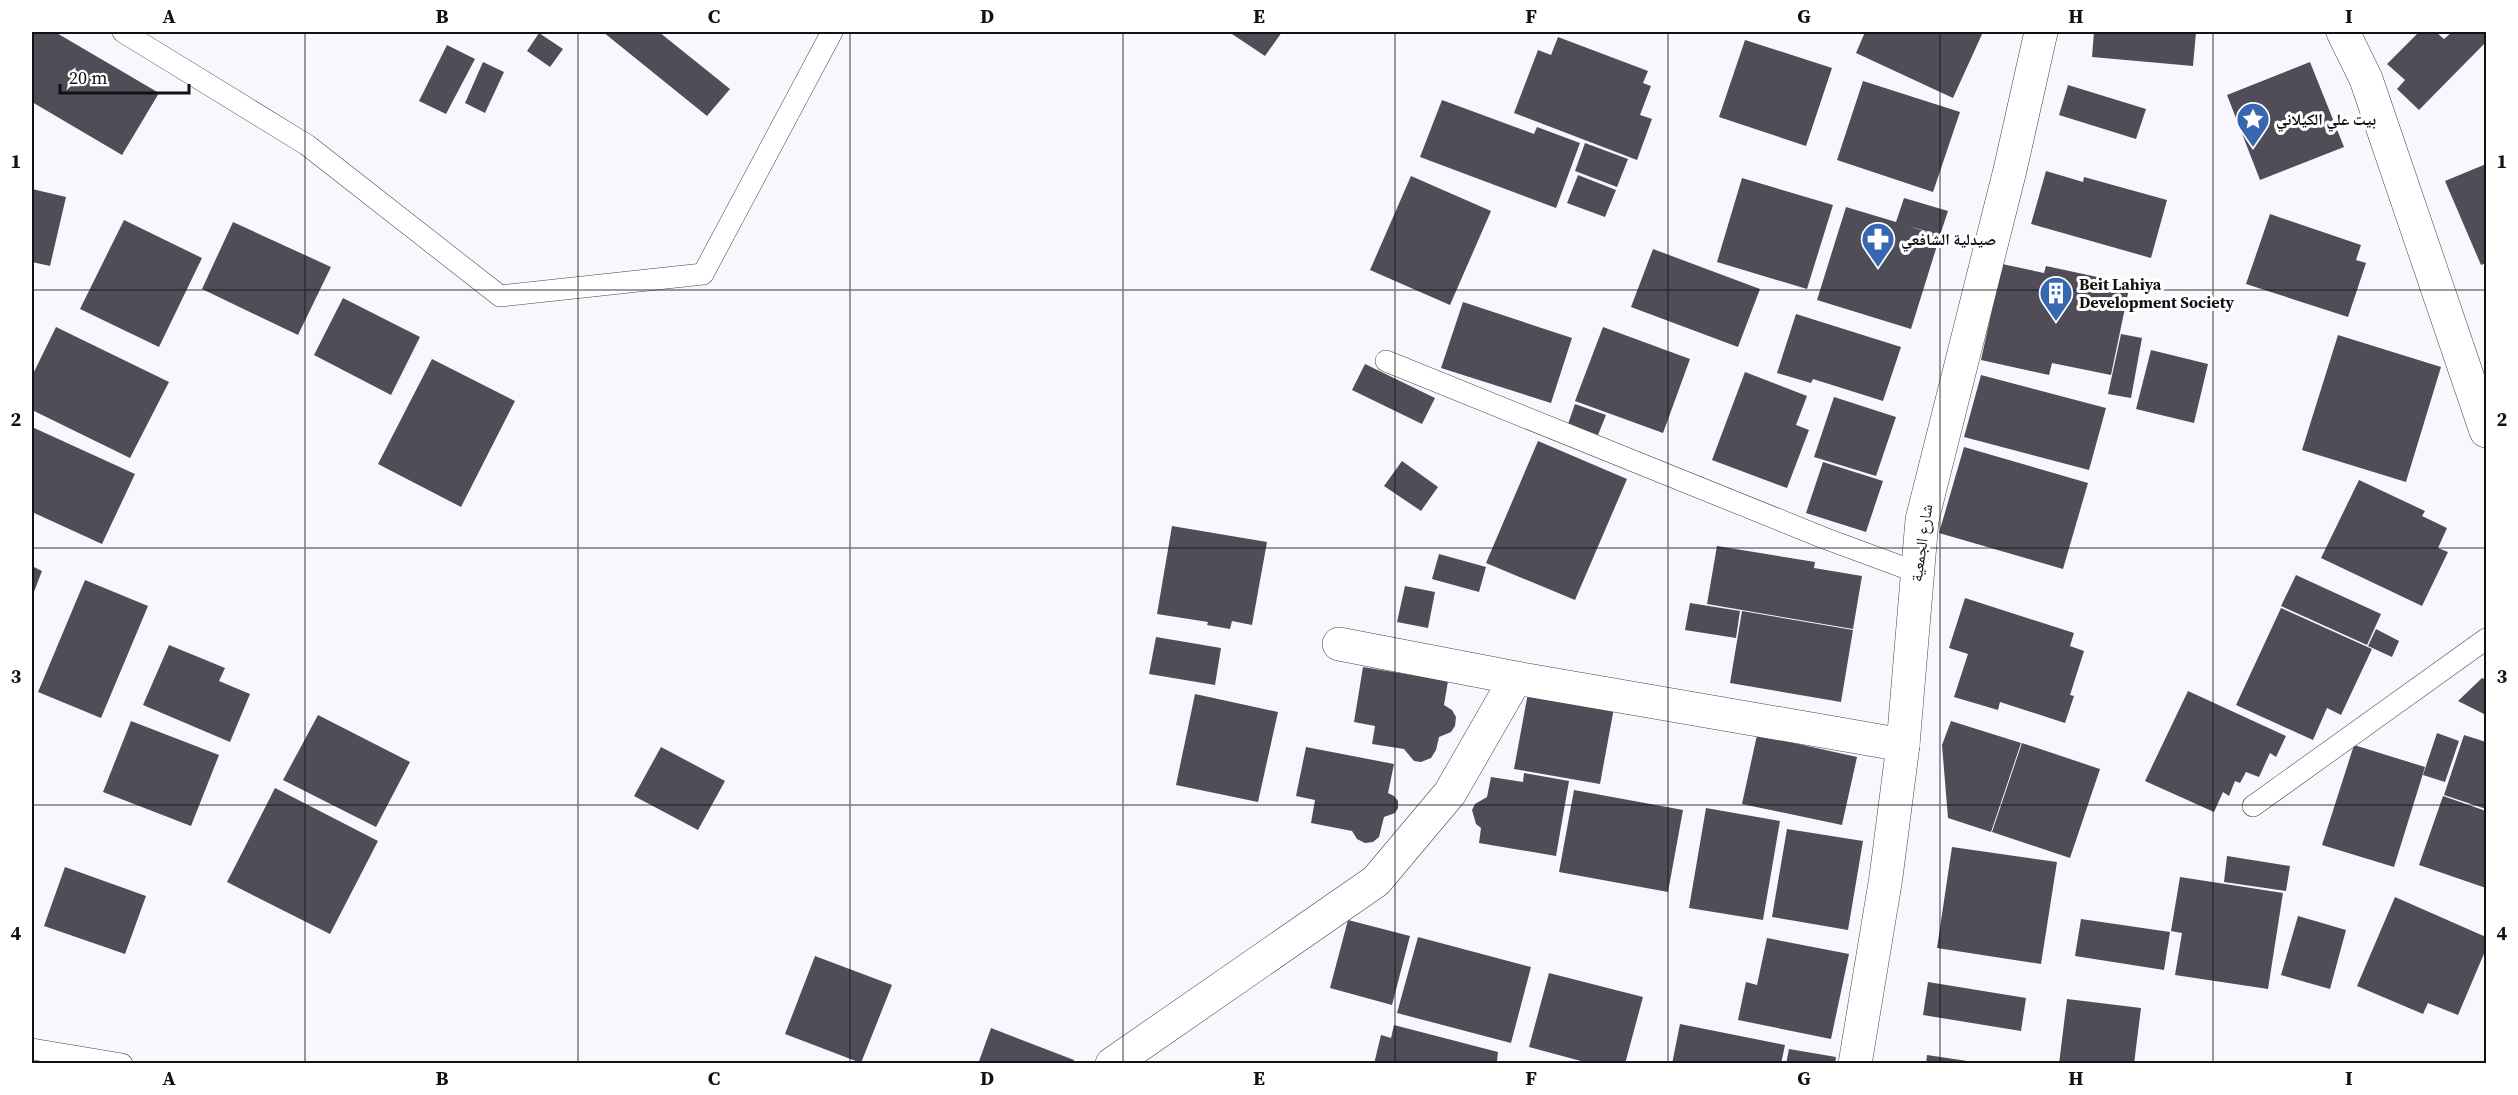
<svg xmlns="http://www.w3.org/2000/svg" width="2518" height="1095" viewBox="0 0 2518 1095" font-family="'Source Serif 4','Noto Naskh Arabic',serif">
	<style>
		.building { fill: #4f4e58 }
		.lines { fill: none; stroke-linecap: round; stroke-linejoin: round }
		.service-casing { stroke: #444; stroke-width: 22 }
		.minor-casing { stroke: #444; stroke-width: 34 }
		.tertiary-casing { stroke: #444; stroke-width: 34 }
		.service { stroke: #fff; stroke-width: 21 }
		.minor { stroke: #fff; stroke-width: 33 }
		.tertiary { stroke: #fff; stroke-width: 33 }
		.grid { fill: none; stroke: #111; stroke-width: 1.5; stroke-opacity: 0.55 }
		.labels { text-anchor: middle; dominant-baseline: central; stroke-width: 6; stroke-linejoin: round; paint-order: stroke }
		.poi-label { font-size: 16px; font-weight: bold; fill: #111; stroke: #fff; text-anchor: start }
		.street-label { font-size: 16px; fill: #111; stroke: #fff }
		.neatline { fill: none; stroke: #111; stroke-width: 2 }
		.grid-label { font-size: 20px; text-anchor: middle; font-weight: bold; fill: #111 }
	</style>
	<rect width="100%" height="100%" fill="#f9f6fe"/>
	<path class="building" d="M 32,32 L 55,32 L 159,93 L 122,155 L 32,102 Z
		M 603,32 L 659,32 L 730,89 L 707,116 Z
		M 1229,32 L 1282,32 L 1265,56 Z
		M 1865,32 L 1983,32 L 1953,98 L 1856,53 Z
		M 2094,32 L 2196,32 L 2193,66 L 2092,57 Z
		M 2419,32 L 2436,32 L 2444,39 L 2452,32 L 2486,32 L 2486,42 L 2419,110 L 2397,89 L 2405,80 L 2387,64 Z
		M 539,33 L 563,49 L 550,67 L 527,51 Z
		M 1558,37 L 1648,71 L 1643,83 L 1651,86 L 1640,115 L 1652,119 L 1637,160 L 1514,113 L 1538,50 L 1551,55 Z
		M 1745,40 L 1832,68 L 1806,146 L 1719,117 Z
		M 447,45 L 475,59 L 446,114 L 419,101 Z
		M 483,62 L 504,72 L 485,113 L 465,103 Z
		M 2310,62 L 2344,147 L 2260,180 L 2227,95 Z
		M 1863,81 L 1960,112 L 1933,192 L 1837,160 Z
		M 2068,85 L 2146,109 L 2136,139 L 2059,115 Z
		M 1442,100 L 1534,134 L 1537,127 L 1580,143 L 1556,208 L 1420,157 Z
		M 1585,143 L 1628,159 L 1617,187 L 1575,171 Z
		M 2486,164 L 2486,263 L 2481,265 L 2445,181 Z
		M 2046,171 L 2083,182 L 2084,177 L 2167,200 L 2151,258 L 2031,224 Z
		M 1578,175 L 1616,190 L 1605,217 L 1567,203 Z
		M 1411,176 L 1491,211 L 1450,305 L 1370,270 Z
		M 1742,178 L 1833,205 L 1807,289 L 1717,262 Z
		M 32,189 L 66,197 L 50,266 L 32,262 Z
		M 1904,198 L 1948,211 L 1940,235 L 1908,226 L 1940,236 L 1911,329 L 1817,300 L 1846,207 L 1896,222 Z
		M 2270,214 L 2361,245 L 2356,260 L 2366,263 L 2348,317 L 2246,284 Z
		M 124,220 L 202,258 L 159,347 L 80,309 Z
		M 233,222 L 331,267 L 298,335 L 202,289 Z
		M 1653,249 L 1760,289 L 1738,347 L 1631,307 Z
		M 2002,264 L 2044,273 L 2046,266 L 2130,284 L 2111,375 L 2052,363 L 2049,375 L 1981,360 Z
		M 343,298 L 420,337 L 391,395 L 314,355 Z
		M 1463,302 L 1572,338 L 1551,403 L 1441,368 Z
		M 1796,314 L 1901,347 L 1883,401 L 1813,379 L 1811,383 L 1777,373 Z
		M 56,327 L 169,382 L 130,458 L 32,410 L 32,376 Z
		M 1603,327 L 1690,359 L 1663,433 L 1575,401 Z
		M 2121,334 L 2142,338 L 2131,398 L 2108,394 Z
		M 2338,335 L 2441,367 L 2406,482 L 2302,450 Z
		M 2151,350 L 2208,364 L 2194,423 L 2136,409 Z
		M 432,359 L 515,401 L 461,507 L 378,464 Z
		M 1365,364 L 1435,398 L 1422,424 L 1352,390 Z
		M 1745,372 L 1807,396 L 1796,425 L 1809,430 L 1787,488 L 1712,460 Z
		M 1981,375 L 2106,408 L 2089,470 L 1964,437 Z
		M 1834,397 L 1896,417 L 1876,476 L 1814,457 Z
		M 1575,404 L 1606,415 L 1598,435 L 1568,424 Z
		M 32,427 L 135,474 L 102,544 L 32,512 Z
		M 1538,441 L 1627,479 L 1575,600 L 1486,563 Z
		M 1964,447 L 2088,483 L 2063,569 L 1939,533 Z
		M 1402,461 L 1438,487 L 1421,511 L 1384,486 Z
		M 1823,462 L 1883,481 L 1866,532 L 1806,513 Z
		M 2359,480 L 2425,511 L 2422,516 L 2447,528 L 2438,548 L 2448,552 L 2422,606 L 2321,558 Z
		M 1172,526 L 1267,542 L 1252,625 L 1232,621 L 1230,629 L 1207,625 L 1208,622 L 1157,614 Z
		M 1717,546 L 1815,562 L 1814,568 L 1862,576 L 1853,629 L 1707,604 Z
		M 1439,554 L 1486,567 L 1479,592 L 1432,579 Z
		M 32,566 L 42,571 L 32,597 Z
		M 2296,575 L 2381,614 L 2367,645 L 2281,606 Z
		M 85,580 L 148,606 L 101,718 L 38,692 Z
		M 1405,586 L 1435,592 L 1428,628 L 1397,622 Z
		M 1965,598 L 2074,633 L 2070,646 L 2084,651 L 2070,695 L 2074,696 L 2065,723 L 2000,702 L 1998,710 L 1954,697 L 1968,654 L 1949,648 Z
		M 1690,603 L 1740,611 L 1736,638 L 1685,630 Z
		M 2281,608 L 2372,649 L 2341,715 L 2327,708 L 2313,740 L 2236,705 Z
		M 1742,611 L 1853,630 L 1841,702 L 1730,683 Z
		M 2376,629 L 2399,641 L 2392,657 L 2368,646 Z
		M 1156,637 L 1221,648 L 1215,685 L 1149,674 Z
		M 169,645 L 225,668 L 219,681 L 250,694 L 230,742 L 143,705 Z
		M 1363,667 L 1448,681 L 1444,705 L 1452,710 L 1456,717 L 1455,726 L 1451,732 L 1439,737 L 1436,750 L 1431,758 L 1421,762 L 1414,761 L 1404,749 L 1372,744 L 1375,726 L 1354,722 Z
		M 2482,678 L 2486,680 L 2486,715 L 2458,701 Z
		M 2188,691 L 2286,736 L 2276,757 L 2270,753 L 2259,777 L 2246,772 L 2240,783 L 2235,781 L 2229,796 L 2223,792 L 2214,812 L 2145,781 Z
		M 1528,693 L 1614,708 L 1600,784 L 1514,769 Z
		M 1195,694 L 1278,712 L 1258,802 L 1176,785 Z
		M 318,715 L 410,762 L 376,827 L 283,780 Z
		M 131,721 L 219,755 L 191,826 L 103,792 Z
		M 1951,721 L 2021,743 L 1991,832 L 1948,818 L 1942,745 Z
		M 2437,733 L 2459,741 L 2445,782 L 2423,775 Z
		M 1757,735 L 1857,757 L 1842,825 L 1742,804 Z
		M 2464,735 L 2486,742 L 2486,809 L 2444,795 Z
		M 2022,743 L 2100,769 L 2070,858 L 1992,832 Z
		M 2354,745 L 2425,767 L 2394,867 L 2322,845 Z
		M 661,747 L 725,781 L 698,830 L 634,796 Z
		M 1306,747 L 1394,764 L 1388,793 L 1394,796 L 1398,801 L 1398,808 L 1395,813 L 1384,817 L 1379,837 L 1373,842 L 1365,843 L 1357,839 L 1352,831 L 1311,823 L 1315,800 L 1296,796 Z
		M 1524,773 L 1569,781 L 1556,856 L 1479,843 L 1481,828 L 1476,824 L 1472,810 L 1475,804 L 1487,797 L 1491,777 L 1523,782 Z
		M 275,788 L 378,841 L 330,934 L 227,882 Z
		M 1574,790 L 1683,810 L 1668,892 L 1559,872 Z
		M 2443,796 L 2486,811 L 2486,888 L 2419,865 Z
		M 1706,808 L 1780,821 L 1763,920 L 1689,908 Z
		M 1787,829 L 1863,841 L 1848,930 L 1772,917 Z
		M 1952,847 L 2057,862 L 2041,964 L 1937,948 Z
		M 2227,856 L 2290,866 L 2286,891 L 2224,882 Z
		M 65,867 L 146,896 L 125,954 L 44,926 Z
		M 2180,877 L 2283,893 L 2268,989 L 2175,975 L 2182,933 L 2171,931 Z
		M 2395,897 L 2486,937 L 2486,949 L 2458,1015 L 2428,1003 L 2423,1014 L 2357,986 Z
		M 2298,916 L 2346,930 L 2330,989 L 2281,975 Z
		M 2081,919 L 2170,932 L 2164,970 L 2075,956 Z
		M 1348,920 L 1410,936 L 1392,1005 L 1330,988 Z
		M 1418,937 L 1531,967 L 1511,1043 L 1397,1013 Z
		M 1767,938 L 1849,954 L 1831,1039 L 1738,1020 L 1746,982 L 1757,985 Z
		M 815,956 L 892,985 L 861,1063 L 785,1034 Z
		M 1549,973 L 1643,997 L 1625,1064 L 1592,1064 L 1529,1047 Z
		M 1928,982 L 2026,998 L 2021,1031 L 1923,1015 Z
		M 2067,999 L 2141,1008 L 2134,1064 L 2059,1064 Z
		M 1680,1024 L 1785,1045 L 1781,1064 L 1672,1064 Z
		M 1394,1025 L 1498,1052 L 1497,1061 L 1495,1064 L 1374,1064 L 1381,1035 L 1391,1038 Z
		M 991,1028 L 1074,1060 L 1073,1064 L 978,1064 Z
		M 1789,1049 L 1836,1057 L 1835,1064 L 1786,1064 Z
		M 1927,1055 L 1974,1062 L 1974,1064 L 1926,1064 Z"/>
	<g class="lines">
		<defs>
			<path id="service" d="M 123,32 L 307,145 L 500,296 L 703,274 L 832,32
				M 1386,361 L 1824,538 L 1916,572
				M 2253,806 L 2486,639
				M 32,1049 L 122,1064"/>
			<path id="minor" d="M 2343,32 L 2366,79 L 2486,431
				M 1339,644 L 1516,678 L 1903,745
				M 1112,1064 L 1376,881 L 1450,793 L 1516,678"/>
			<path id="tertiary" d="M 1855,1064 L 1886,877 L 1903,745 L 1922,520 L 2010,170 L 2041,32"/>
		</defs>
		<use href="#service" class="service-casing"/>
		<use href="#minor" class="minor-casing"/>
		<use href="#tertiary" class="tertiary-casing"/>
		<use href="#service" class="service"/>
		<use href="#minor" class="minor"/>
		<use href="#tertiary" class="tertiary"/>
	</g>
	<path class="grid" d="M 305,32 L 305,1064M 578,32 L 578,1064M 850,32 L 850,1064M 1123,32 L 1123,1064M 1395,32 L 1395,1064M 1668,32 L 1668,1064M 1940,32 L 1940,1064M 2213,32 L 2213,1064M 32,290 L 2486,290M 32,548 L 2486,548M 32,805 L 2486,805"/>
	<defs>
		<symbol id="sight-pin" viewBox="-11 -11 22 30"><path d="M0 17L-7.5 6A9.5 9.5 0 1 1 7.5 6Z" fill="#3867b1" stroke="#fff"/><path d="M0-6L1.8-2.2L6-1.7L2.9 1.2L3.7 5.4L0 3.3L-3.7 5.4L-2.9 1.2L-6-1.7L-1.8-2.2Z" fill="#fff"/></symbol>
		<symbol id="pharmacy-pin" viewBox="-11 -11 22 30"><path d="M0 17L-7.5 6A9.5 9.5 0 1 1 7.5 6Z" fill="#3867b1" stroke="#fff"/><path d="M-2-6h4v4h4v4h-4v4h-4v-4h-4v-4h4Z" fill="#fff"/></symbol>
		<symbol id="building-pin" viewBox="-11 -11 22 30"><path d="M0 17L-7.5 6A9.5 9.5 0 1 1 7.5 6Z" fill="#3867b1" stroke="#fff"/><path d="M-4-6H4V6H1V3H-1V6H-4ZM-2.5-4.3h1.7v1.8h-1.7ZM.8-4.3h1.7v1.8H.8ZM-2.5-1h1.7V.8h-1.7ZM.8-1h1.7V.8H.8Z" fill="#fff"/></symbol>
	</defs>
	<g fill-rule="evenodd">
		<use href="#sight-pin" x="2234" y="100" width="38" height="52"/>
		<use href="#pharmacy-pin" x="1859" y="220" width="38" height="52"/>
		<use href="#building-pin" x="2037" y="274" width="38" height="52"/>
	</g>
	<g class="labels">
		<g class="poi-label">
			<text x="2276" y="119">بيت علي الكيلاني</text>
			<text x="1901" y="239">صيدلية الشافعي</text>
			<text x="2079" y="284">Beit Lahiya<tspan x="2079" dy="18">Development Society</tspan></text>
		</g>
		<g class="street-label">
			<text transform="translate(1921 543) rotate(-82)">شارع الجمعية</text>
		</g>
	</g>
	<rect width="2518" height="1095" fill="none" stroke="#ffffff" stroke-width="66"/>
	<path d="M60 84v9h129v-9" fill="none" stroke="#111111" stroke-width="3"/>
	<text x="69" y="84" font-size="18" fill="#111111" stroke="#ffffff" stroke-width="4.5" paint-order="stroke">20 m</text>
	<rect x="33" y="33" width="2452" height="1029" class="neatline"/>
	<g class="grid-label">
		<text x="169" y="23">A</text>
		<text x="442" y="23">B</text>
		<text x="714" y="23">C</text>
		<text x="987" y="23">D</text>
		<text x="1259" y="23">E</text>
		<text x="1531" y="23">F</text>
		<text x="1804" y="23">G</text>
		<text x="2076" y="23">H</text>
		<text x="2349" y="23">I</text>
		<text x="16" y="168">1</text>
		<text x="2502" y="168">1</text>
		<text x="16" y="426">2</text>
		<text x="2502" y="426">2</text>
		<text x="16" y="683">3</text>
		<text x="2502" y="683">3</text>
		<text x="16" y="940">4</text>
		<text x="2502" y="940">4</text>
		<text x="169" y="1085">A</text>
		<text x="442" y="1085">B</text>
		<text x="714" y="1085">C</text>
		<text x="987" y="1085">D</text>
		<text x="1259" y="1085">E</text>
		<text x="1531" y="1085">F</text>
		<text x="1804" y="1085">G</text>
		<text x="2076" y="1085">H</text>
		<text x="2349" y="1085">I</text>
	</g>
</svg>
